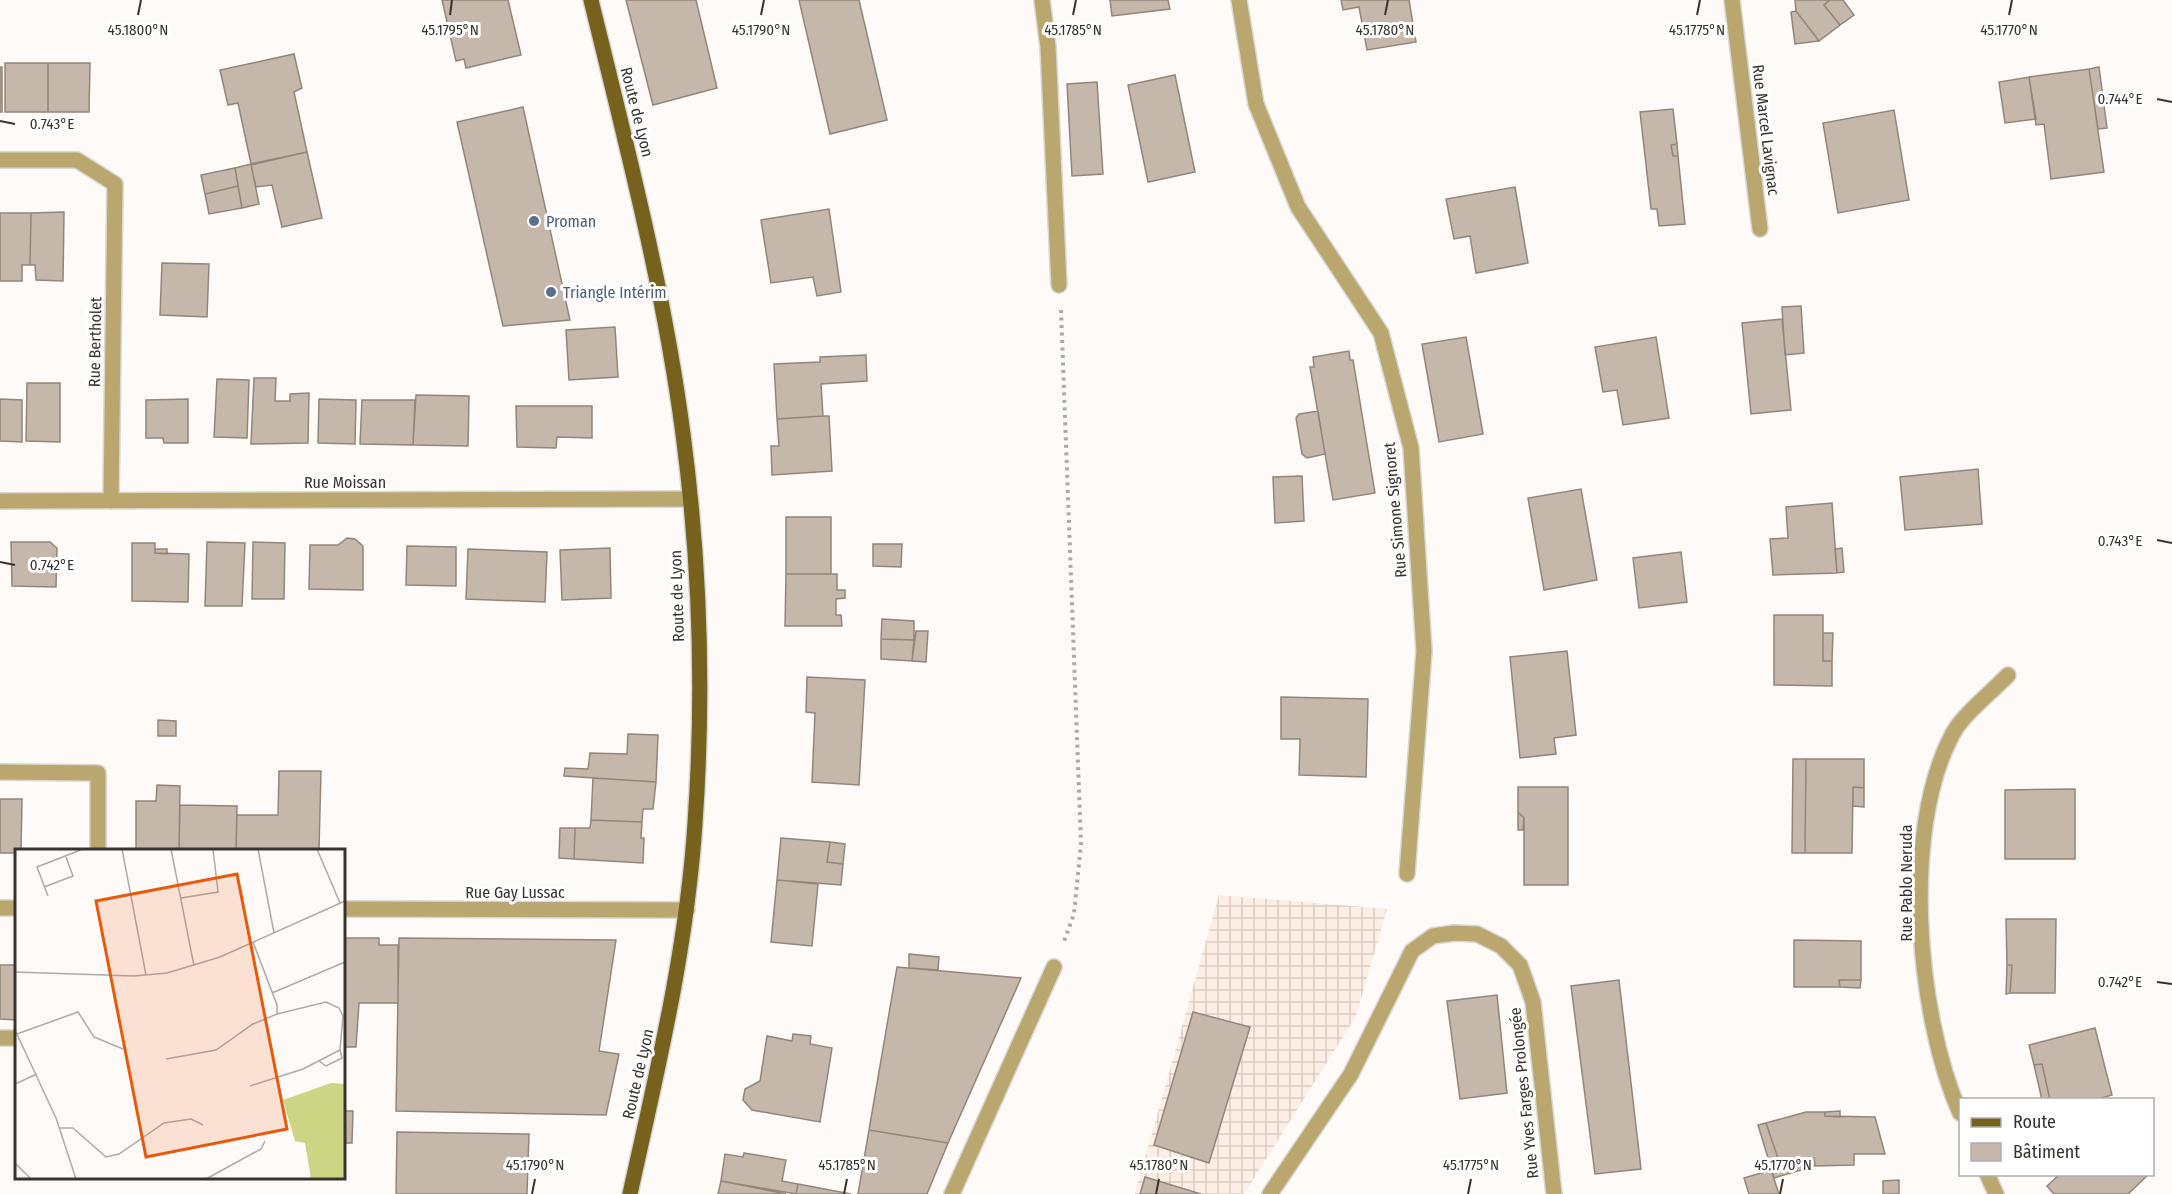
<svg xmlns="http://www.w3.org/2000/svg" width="2172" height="1194" viewBox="0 0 2172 1194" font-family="'Fira Sans Condensed',sans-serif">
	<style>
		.industrial { fill: url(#industrial-grid) }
		.building { fill: #c6b7ab; stroke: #94857a; stroke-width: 1.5 }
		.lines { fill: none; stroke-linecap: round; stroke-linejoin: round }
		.service-casing { stroke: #dad6d3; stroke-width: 18 }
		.minor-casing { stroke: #dad6d3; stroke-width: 18 }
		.primary-casing { stroke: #dad6d3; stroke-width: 18 }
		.path { stroke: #ada9a5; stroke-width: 4; stroke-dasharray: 3 4.5; stroke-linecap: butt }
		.service { stroke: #b9a76d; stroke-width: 15 }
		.minor { stroke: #b9a76d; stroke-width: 15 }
		.primary { stroke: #76621c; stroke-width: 15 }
		.ticks { fill: none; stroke: #39332e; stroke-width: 2 }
		.service-dot { fill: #5c6f8a; stroke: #fff; stroke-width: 2 }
		.labels { text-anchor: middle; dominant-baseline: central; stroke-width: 6; stroke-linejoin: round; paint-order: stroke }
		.street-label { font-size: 16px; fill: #39332e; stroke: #fff }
		.service-label { font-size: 16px; fill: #4e5e75; stroke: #fff; text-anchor: start }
		.inset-road { fill: none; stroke: #afaaa7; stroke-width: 1.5 }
		.view { fill: #e8590c; fill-opacity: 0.15; stroke: #e8590c; stroke-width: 3 }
		.inset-edge { fill: none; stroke: #39332e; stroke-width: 3 }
		.ticks-label { font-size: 15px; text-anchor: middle; fill: #39332e; stroke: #fff; stroke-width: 6; stroke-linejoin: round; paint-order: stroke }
	</style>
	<defs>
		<pattern id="industrial-grid" width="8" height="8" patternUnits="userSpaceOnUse" patternTransform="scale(1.5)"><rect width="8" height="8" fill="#fceee4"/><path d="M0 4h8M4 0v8" fill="none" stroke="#d9cdc4"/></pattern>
	</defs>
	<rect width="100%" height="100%" fill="#fdfaf7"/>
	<path class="industrial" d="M 1219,895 L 1387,909 L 1356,1016 L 1244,1194 L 1135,1194 Z"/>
	<path class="building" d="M 442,0 L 508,0 L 521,55 L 466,68 L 464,59 L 456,61 Z
		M 626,0 L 696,0 L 717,88 L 653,105 Z
		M 799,0 L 859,0 L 887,120 L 830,134 Z
		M 1110,0 L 1168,0 L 1170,9 L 1112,16 Z
		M 1341,0 L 1409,0 L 1416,42 L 1367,50 L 1359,7 L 1343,10 Z
		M 1795,0 L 1830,0 L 1824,5 L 1840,25 L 1819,41 L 1796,11 Z
		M 1830,0 L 1843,0 L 1854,15 L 1840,25 L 1824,5 Z
		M 1796,11 L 1819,41 L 1795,44 L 1791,12 Z
		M 294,54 L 302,88 L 294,92 L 307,152 L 251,164 L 238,103 L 228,105 L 220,70 Z
		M 5,63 L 48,63 L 48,112 L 5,112 Z
		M 48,63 L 90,63 L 89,112 L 48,112 Z
		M 0,67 L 2,67 L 2,112 L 0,112 Z
		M 2099,67 L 2107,128 L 2098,129 L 2089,69 Z
		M 2089,69 L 2104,172 L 2051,179 L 2044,124 L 2036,125 L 2029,77 Z
		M 1175,75 L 1195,172 L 1148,182 L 1128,85 Z
		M 2029,77 L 2036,119 L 2005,123 L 1999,82 Z
		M 1097,82 L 1103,174 L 1072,176 L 1067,84 Z
		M 523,107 L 570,320 L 503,326 L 457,122 Z
		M 1673,109 L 1677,144 L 1671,145 L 1673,156 L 1678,156 L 1685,224 L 1659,226 L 1657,209 L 1651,209 L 1640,112 Z
		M 1894,110 L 1909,200 L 1838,213 L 1823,123 Z
		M 1677,144 L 1678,156 L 1673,156 L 1671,145 Z
		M 307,152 L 322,218 L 282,227 L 272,185 L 256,187 L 251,165 Z
		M 251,164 L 259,204 L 242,208 L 235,168 Z
		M 235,168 L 238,186 L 205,194 L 201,175 Z
		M 238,186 L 242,208 L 209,214 L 205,194 Z
		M 1515,187 L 1528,263 L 1476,273 L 1470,236 L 1454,239 L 1446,199 Z
		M 829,209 L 841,292 L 817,296 L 813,277 L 771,283 L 761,220 Z
		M 64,212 L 63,281 L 36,280 L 35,265 L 30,265 L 31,213 Z
		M 0,213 L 31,213 L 30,265 L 22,265 L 22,281 L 0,281 Z
		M 162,263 L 209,264 L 207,317 L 160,315 Z
		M 1801,306 L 1804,353 L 1785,355 L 1782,307 Z
		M 1782,319 L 1791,410 L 1751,414 L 1742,323 Z
		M 615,327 L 618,377 L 569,380 L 566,330 Z
		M 1466,337 L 1483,434 L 1439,442 L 1422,344 Z
		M 1656,337 L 1669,418 L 1623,425 L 1617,390 L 1603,392 L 1595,347 Z
		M 1349,351 L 1350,360 L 1353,360 L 1375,493 L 1333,500 L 1310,367 L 1314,367 L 1313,357 Z
		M 866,355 L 867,381 L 821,384 L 823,416 L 777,419 L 774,364 L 820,362 L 820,357 Z
		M 254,378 L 276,378 L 275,401 L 290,401 L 290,394 L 309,393 L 308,443 L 251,444 Z
		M 217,379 L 249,380 L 247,438 L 214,437 Z
		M 27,383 L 60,383 L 60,442 L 26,441 Z
		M 416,395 L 469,396 L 468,446 L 413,445 Z
		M 0,399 L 22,400 L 22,442 L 0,441 Z
		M 188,399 L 188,443 L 164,443 L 163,438 L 146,438 L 146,400 Z
		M 319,399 L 356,400 L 355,444 L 318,443 Z
		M 362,400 L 415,400 L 413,445 L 360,444 Z
		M 516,406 L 592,406 L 592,438 L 557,437 L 556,448 L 517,447 Z
		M 1318,411 L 1325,454 L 1307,458 L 1302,454 L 1296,418 L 1299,414 Z
		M 823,416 L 829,416 L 832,471 L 772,475 L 771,446 L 779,446 L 777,419 Z
		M 1978,469 L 1982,524 L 1905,530 L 1900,477 Z
		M 1302,476 L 1304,521 L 1275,523 L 1273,477 Z
		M 1581,489 L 1597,580 L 1544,590 L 1528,498 Z
		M 1832,503 L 1837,573 L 1773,575 L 1770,539 L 1788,538 L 1786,507 Z
		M 786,517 L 831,517 L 831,574 L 786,574 Z
		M 347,538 L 355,539 L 363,546 L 363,590 L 309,589 L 310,545 L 338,545 Z
		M 11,542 L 50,542 L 57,548 L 56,587 L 12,586 Z
		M 207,542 L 245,543 L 242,606 L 205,606 Z
		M 253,542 L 285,543 L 284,599 L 252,599 Z
		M 132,543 L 155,543 L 155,553 L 189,554 L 188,602 L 132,601 Z
		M 873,544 L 902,544 L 901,567 L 873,566 Z
		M 407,546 L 456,547 L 456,586 L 406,585 Z
		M 610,548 L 611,598 L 562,600 L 560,550 Z
		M 1842,548 L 1844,572 L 1837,573 L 1835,549 Z
		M 155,549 L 167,549 L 167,554 L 155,553 Z
		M 468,549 L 547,552 L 545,602 L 466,599 Z
		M 1681,552 L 1687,602 L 1639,608 L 1633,558 Z
		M 786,574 L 837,574 L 837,590 L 845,590 L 845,598 L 836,599 L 836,615 L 841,615 L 842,626 L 785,626 Z
		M 1774,615 L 1823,615 L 1823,661 L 1832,661 L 1832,686 L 1774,685 Z
		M 882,619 L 914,621 L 914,640 L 881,639 Z
		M 916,631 L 928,631 L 926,662 L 912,661 Z
		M 1823,633 L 1833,633 L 1832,661 L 1823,661 Z
		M 881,639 L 914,640 L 912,661 L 881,659 Z
		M 1567,651 L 1576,735 L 1554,738 L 1556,754 L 1520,758 L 1510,657 Z
		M 807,677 L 865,680 L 859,785 L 812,782 L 815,713 L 806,712 Z
		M 1281,697 L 1368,699 L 1366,777 L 1299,775 L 1300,739 L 1281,739 Z
		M 158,720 L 176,721 L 176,736 L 158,736 Z
		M 628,734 L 658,735 L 656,782 L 564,776 L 565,768 L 588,769 L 590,753 L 627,754 Z
		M 1793,759 L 1806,759 L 1805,853 L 1792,853 Z
		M 1806,759 L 1864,759 L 1864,788 L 1853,787 L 1852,853 L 1805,853 Z
		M 279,771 L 321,771 L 319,850 L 236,850 L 237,815 L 278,815 Z
		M 593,778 L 656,782 L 653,809 L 643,809 L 642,822 L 591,820 Z
		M 157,785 L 180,786 L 179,850 L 136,850 L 136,801 L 156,801 Z
		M 1518,787 L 1568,787 L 1568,885 L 1524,885 L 1524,818 L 1518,812 Z
		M 1853,787 L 1864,788 L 1864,807 L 1853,806 Z
		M 2075,789 L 2075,859 L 2005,859 L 2005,790 Z
		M 0,799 L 22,799 L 21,850 L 16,850 L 16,853 L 0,853 Z
		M 180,805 L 237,806 L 236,850 L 179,850 Z
		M 1518,812 L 1524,818 L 1523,830 L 1518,830 Z
		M 591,820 L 642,822 L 641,838 L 644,838 L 643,863 L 574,859 L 575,828 L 590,828 Z
		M 560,828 L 575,828 L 574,859 L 559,858 Z
		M 781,838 L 830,842 L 827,862 L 843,864 L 841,885 L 777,880 Z
		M 830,842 L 845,844 L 843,864 L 827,862 Z
		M 777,880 L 818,884 L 812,946 L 771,942 Z
		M 2006,919 L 2056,919 L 2055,993 L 2010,993 L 2012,965 L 2007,965 Z
		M 344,938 L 379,938 L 379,945 L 398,945 L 398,1003 L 359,1003 L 356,1047 L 344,1047 Z
		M 399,938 L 616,940 L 599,1051 L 619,1054 L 606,1115 L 396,1111 Z
		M 1794,940 L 1861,941 L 1861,980 L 1839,980 L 1840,987 L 1794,987 Z
		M 909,954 L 939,957 L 938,970 L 909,968 Z
		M 0,965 L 16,965 L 16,1020 L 0,1019 Z
		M 2007,965 L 2012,965 L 2010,993 L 2006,994 Z
		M 897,967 L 1021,978 L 948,1143 L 869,1130 Z
		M 1619,980 L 1641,1169 L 1595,1174 L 1571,986 Z
		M 1839,980 L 1861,980 L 1860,988 L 1840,987 Z
		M 1497,995 L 1507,1093 L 1460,1099 L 1447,1001 Z
		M 1193,1012 L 1250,1027 L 1209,1163 L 1154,1145 Z
		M 2095,1028 L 2112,1095 L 2094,1100 L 2050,1100 L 2042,1064 L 2034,1065 L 2029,1045 Z
		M 793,1034 L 811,1036 L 810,1044 L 832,1048 L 820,1122 L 752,1110 L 743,1100 L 745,1089 L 760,1081 L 767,1036 L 792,1041 Z
		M 2042,1064 L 2050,1100 L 2042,1100 L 2034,1065 Z
		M 344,1111 L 353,1111 L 352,1143 L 344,1143 Z
		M 1840,1111 L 1840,1117 L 1825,1116 L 1825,1112 Z
		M 1806,1112 L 1825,1112 L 1825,1116 L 1875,1117 L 1885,1154 L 1854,1154 L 1854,1165 L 1815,1166 L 1814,1158 L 1781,1167 L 1766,1123 Z
		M 1766,1123 L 1781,1167 L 1814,1158 L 1815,1166 L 1774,1178 L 1758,1125 Z
		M 869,1130 L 948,1143 L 927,1194 L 858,1194 Z
		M 397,1132 L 529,1134 L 527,1194 L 396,1194 Z
		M 744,1153 L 786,1160 L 782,1181 L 798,1184 L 796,1194 L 721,1181 L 725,1154 L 743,1157 Z
		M 1771,1170 L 1779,1194 L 1749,1194 L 1744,1178 Z
		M 2060,1174 L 2149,1174 L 2128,1194 L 2054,1194 L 2047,1186 Z
		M 1145,1177 L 1201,1194 L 1140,1194 Z
		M 1899,1180 L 1899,1194 L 1883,1194 L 1883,1181 Z
		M 721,1181 L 786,1194 L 718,1194 Z
		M 798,1184 L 851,1194 L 796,1194 Z"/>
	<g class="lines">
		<defs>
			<path id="service" d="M 1042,0 L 1048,47 L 1059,285
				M 0,772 L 98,773 L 98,850
				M 0,1038 L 16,1038
				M 952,1194 L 1054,967
				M 1270,1194 L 1351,1074 L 1412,951 L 1433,936 L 1454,933 L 1477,934 L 1501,946 L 1520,965 L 1533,1002 L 1554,1194"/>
			<path id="minor" d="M 1239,0 L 1256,104 L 1298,207 L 1381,333 L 1411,448 L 1424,651 L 1407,874
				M 1732,0 L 1760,229
				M 0,160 L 77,160 L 115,184 L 111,501
				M 0,501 L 690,499
				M 0,908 L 16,908
				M 344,909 L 687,910
				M 1960,1113 C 1917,1015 1901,832 1952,735 C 1962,715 1992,692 2008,675
				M 1987,1174 L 1996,1194"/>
			<path id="primary" d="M 591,0 C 626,144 664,288 683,434 C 700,562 704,695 695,823 C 687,949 657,1071 630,1194"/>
		</defs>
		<use href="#service" class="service-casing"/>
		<use href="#minor" class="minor-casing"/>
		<use href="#primary" class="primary-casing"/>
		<path class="path" d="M 1061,310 L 1081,844 L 1074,914 L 1063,944"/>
		<use href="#service" class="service"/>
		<use href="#minor" class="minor"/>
		<use href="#primary" class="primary"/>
	</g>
	<path class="ticks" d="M 138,15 L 141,0M 450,15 L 452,0M 761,15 L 764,0M 1073,15 L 1076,0M 1385,15 L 1388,0M 1697,15 L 1700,0M 2009,15 L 2012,0M 2157,99 L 2172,102M 0,121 L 15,124M 2157,540 L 2172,543M 0,562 L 15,565M 2157,982 L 2172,984M 532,1194 L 535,1179M 844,1194 L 847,1179M 1156,1194 L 1159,1179M 1468,1194 L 1471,1179M 1780,1194 L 1783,1179"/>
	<g class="service-dot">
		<circle cx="534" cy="221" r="6"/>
		<circle cx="551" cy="292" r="6"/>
	</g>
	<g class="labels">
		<g class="street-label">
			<text transform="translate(637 112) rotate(76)">Route de Lyon</text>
			<text transform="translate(1766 130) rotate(83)">Rue Marcel Lavignac</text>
			<text transform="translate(95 342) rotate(-89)">Rue Bertholet</text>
			<text x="345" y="482">Rue Moissan</text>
			<text transform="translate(1395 510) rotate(-95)">Rue Simone Signoret</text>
			<text transform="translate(677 596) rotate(-92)">Route de Lyon</text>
			<text transform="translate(1906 883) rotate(-90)">Rue Pablo Neruda</text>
			<text x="515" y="892">Rue Gay Lussac</text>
			<text transform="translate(638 1074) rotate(-77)">Route de Lyon</text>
			<text transform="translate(1524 1093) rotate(-96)">Rue Yves Farges Prolongée</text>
		</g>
		<g class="service-label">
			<text x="546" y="221">Proman</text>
			<text x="563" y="292">Triangle Intérim</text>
		</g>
	</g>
	<g transform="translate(15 849)">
		<rect width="330" height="330" fill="#fdfaf7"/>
		<path d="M 316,234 L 330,235 L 330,330 L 296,330 L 290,294 L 280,292 L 268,251 Z" fill="#cbd583"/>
		<path class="inset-road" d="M 107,0 L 131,126M 156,0 L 179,117M 243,0 L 259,84M 302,0 L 325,54M 29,38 L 58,27 L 51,8M 33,47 L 22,18 L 68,0M 166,49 L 203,43 L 198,0M 238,93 L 262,156 L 262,165M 0,123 L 119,127 L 152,124 L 205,108 L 330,52M 257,144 L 330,113M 0,181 L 41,269 L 61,330M 2,185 L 63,163 L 79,188 L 108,200M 151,210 L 201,201 L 238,175 L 262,165 L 311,153 L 324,159 L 328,167 L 325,201 L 288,220 L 235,237M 304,212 L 311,217 L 327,209 L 325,201M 0,235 L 22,225M 45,279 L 58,279 L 91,308 L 104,305 L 149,274 L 176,270 L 188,276M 0,314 L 16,330M 191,330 L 246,300 L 250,292"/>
		<path class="view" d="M 222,25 L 272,280 L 131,308 L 81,52 Z"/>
		<rect width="330" height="330" class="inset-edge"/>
	</g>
	<g class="ticks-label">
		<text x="138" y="35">45.1800°N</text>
		<text x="450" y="35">45.1795°N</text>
		<text x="761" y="35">45.1790°N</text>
		<text x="1073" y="35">45.1785°N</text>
		<text x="1385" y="35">45.1780°N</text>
		<text x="1697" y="35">45.1775°N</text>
		<text x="2009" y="35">45.1770°N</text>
		<text x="2120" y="104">0.744°E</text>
		<text x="52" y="129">0.743°E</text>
		<text x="2120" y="546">0.743°E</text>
		<text x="52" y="570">0.742°E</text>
		<text x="2120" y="987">0.742°E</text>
		<text x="535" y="1170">45.1790°N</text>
		<text x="847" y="1170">45.1785°N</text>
		<text x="1159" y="1170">45.1780°N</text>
		<text x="1471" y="1170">45.1775°N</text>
		<text x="1783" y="1170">45.1770°N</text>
	</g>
	<rect x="1959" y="1098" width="195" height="78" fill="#ffffff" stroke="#b0adab" stroke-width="1.5"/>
	<rect x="1971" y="1118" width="30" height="9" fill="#76621c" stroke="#b0adab" stroke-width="1.5"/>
	<text x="2013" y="1128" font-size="18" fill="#39332e">Route</text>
	<rect x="1971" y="1143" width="30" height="18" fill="#c6b7ab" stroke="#b0adab" stroke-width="1.5"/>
	<text x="2013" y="1158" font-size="18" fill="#39332e">Bâtiment</text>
</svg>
